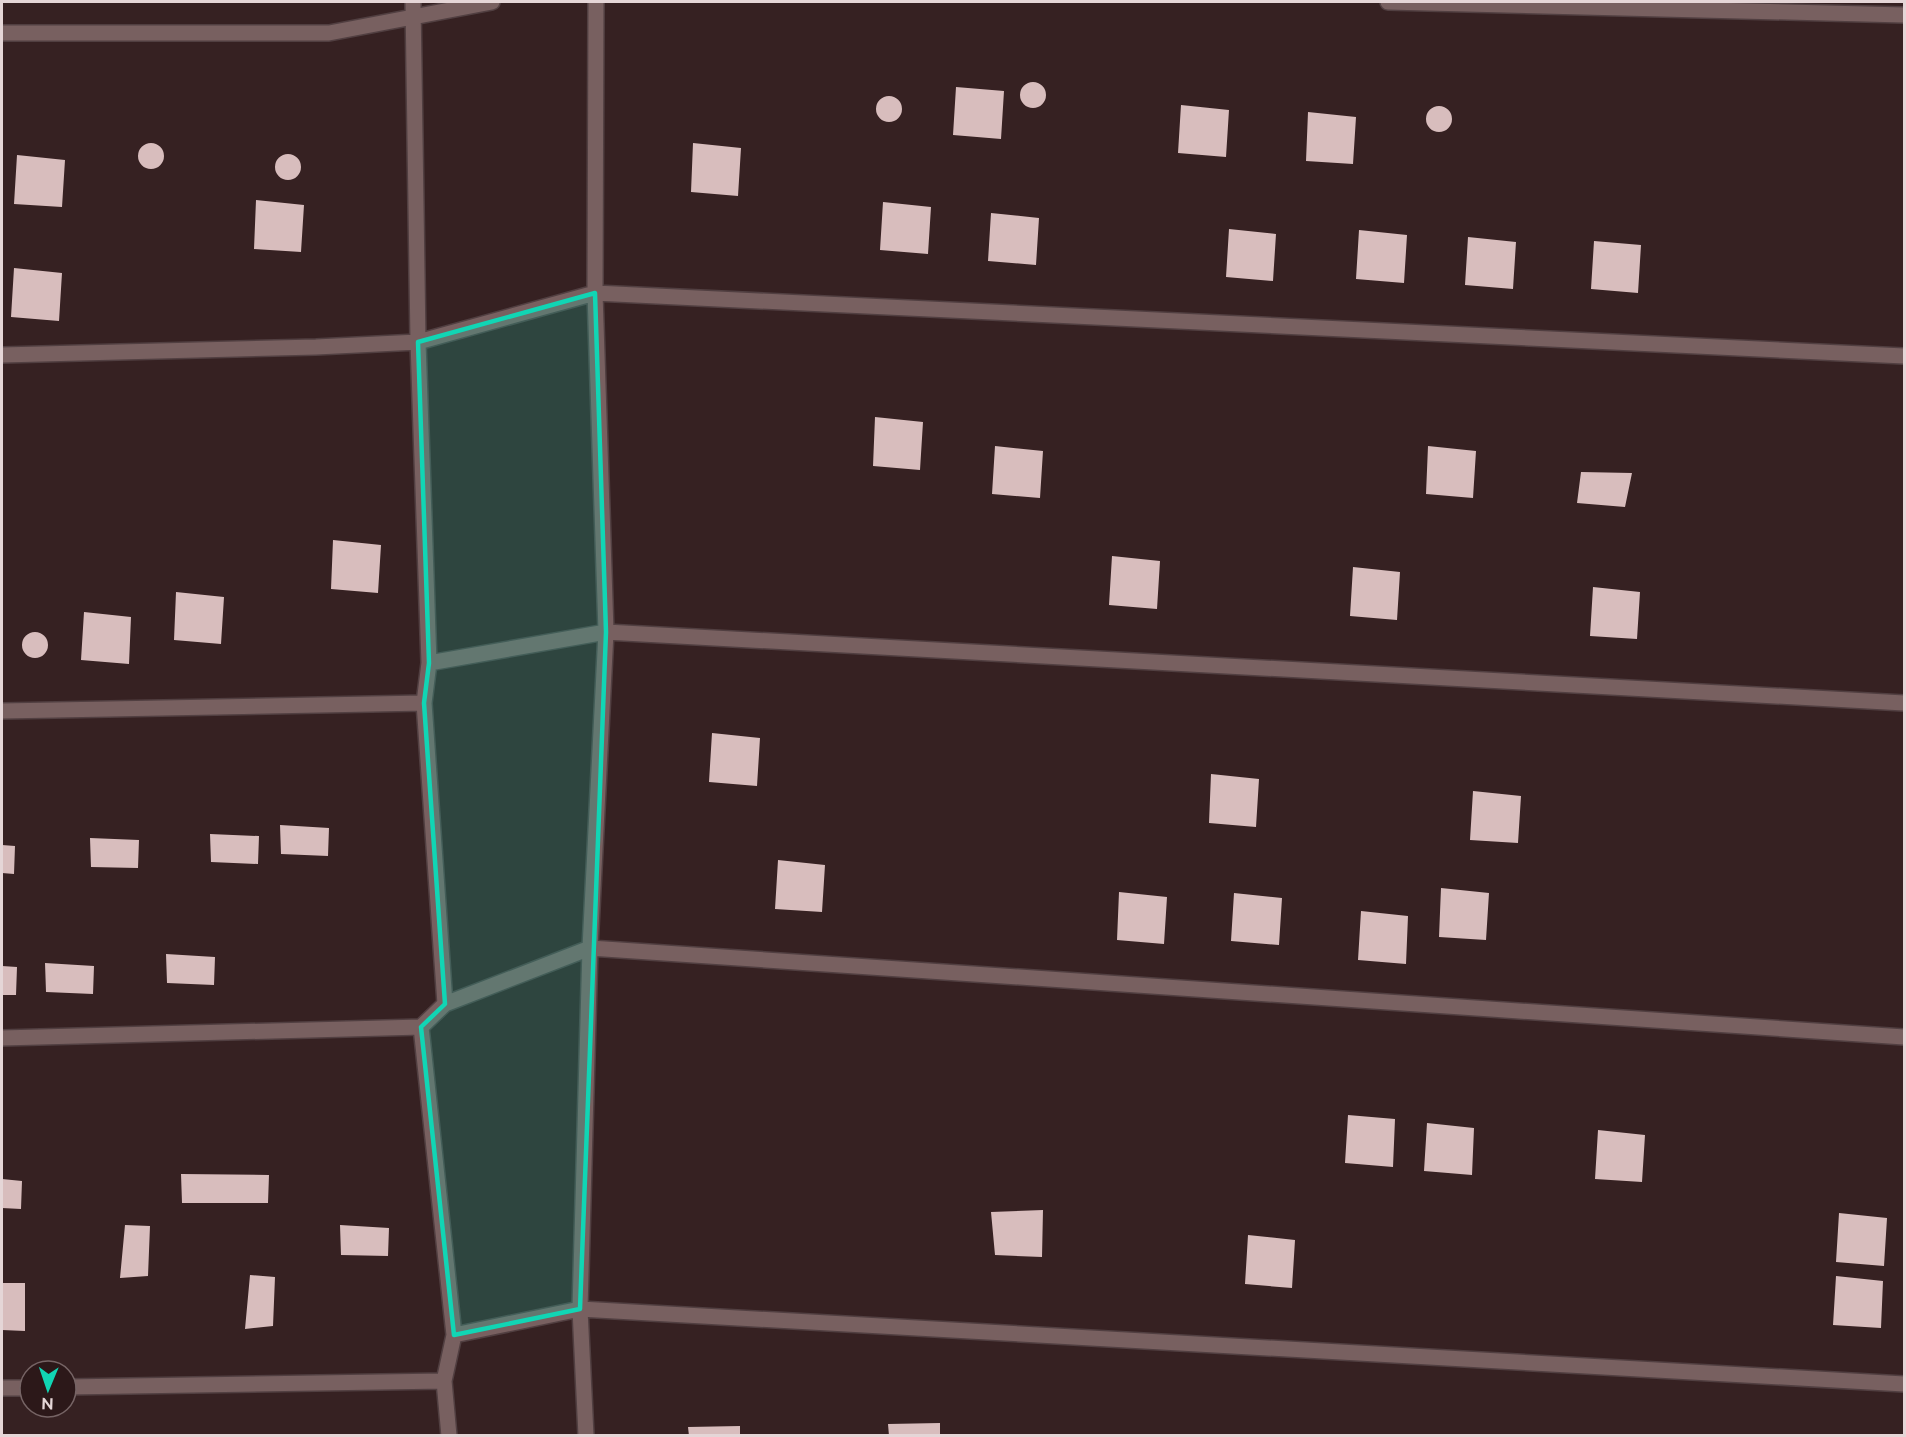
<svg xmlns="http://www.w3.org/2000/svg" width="1906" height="1437" viewBox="0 0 1906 1437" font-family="Raleway,sans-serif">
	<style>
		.building { fill: #d8bdbd }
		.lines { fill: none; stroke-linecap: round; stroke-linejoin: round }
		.minor-casing { stroke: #513f41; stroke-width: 18 }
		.minor { stroke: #786060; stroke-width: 15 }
		.marked { fill: #11d5b4; fill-opacity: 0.2; stroke: #11d5b4; stroke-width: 4.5; stroke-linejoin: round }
	</style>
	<rect width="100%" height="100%" fill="#362122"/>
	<path class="building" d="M1020 95a13 13 0 1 1 26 0a13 13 0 1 1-26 0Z
		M 956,87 L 1004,91 L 1001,139 L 953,135 Z
		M876 109a13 13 0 1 1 26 0a13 13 0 1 1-26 0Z
		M 1181,105 L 1229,110 L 1226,157 L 1178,153 Z
		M1426 119a13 13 0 1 1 26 0a13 13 0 1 1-26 0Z
		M 1308,112 L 1356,117 L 1353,164 L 1306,161 Z
		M138 156a13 13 0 1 1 26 0a13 13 0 1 1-26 0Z
		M 693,143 L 741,148 L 738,196 L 691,192 Z
		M275 167a13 13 0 1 1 26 0a13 13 0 1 1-26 0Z
		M 17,155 L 65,160 L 62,207 L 14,204 Z
		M 256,200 L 304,205 L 301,252 L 254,249 Z
		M 883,202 L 931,207 L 928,254 L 880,250 Z
		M 991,213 L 1039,218 L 1036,265 L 988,261 Z
		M 1229,229 L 1276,234 L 1273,281 L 1226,277 Z
		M 1359,230 L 1407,235 L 1404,283 L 1356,279 Z
		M 1468,237 L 1516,242 L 1513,289 L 1465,285 Z
		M 1594,241 L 1641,245 L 1638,293 L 1591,289 Z
		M 14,268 L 62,273 L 59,321 L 11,317 Z
		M 875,417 L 923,422 L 920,470 L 873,466 Z
		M 995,446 L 1043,451 L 1040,498 L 992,494 Z
		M 1428,446 L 1476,451 L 1473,498 L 1426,494 Z
		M 1581,472 L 1632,473 L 1625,507 L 1577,503 Z
		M 333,540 L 381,545 L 378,593 L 331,589 Z
		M 1112,556 L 1160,561 L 1157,609 L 1109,605 Z
		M 1353,567 L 1400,572 L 1397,620 L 1350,616 Z
		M 1593,587 L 1640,592 L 1637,639 L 1590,636 Z
		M 176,592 L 224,597 L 221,644 L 174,640 Z
		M 84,612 L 131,617 L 129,664 L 81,660 Z
		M22 645a13 13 0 1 1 26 0a13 13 0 1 1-26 0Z
		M 712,733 L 760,738 L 757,786 L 709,782 Z
		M 1211,774 L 1259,779 L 1256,827 L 1209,823 Z
		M 1473,791 L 1521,796 L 1518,843 L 1470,840 Z
		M 280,825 L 329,828 L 328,856 L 281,854 Z
		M 210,834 L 259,836 L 258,864 L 211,862 Z
		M 90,838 L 139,840 L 138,868 L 91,867 Z
		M 2,845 L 15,846 L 14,874 L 2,873 Z
		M 778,860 L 825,865 L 822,912 L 775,909 Z
		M 1441,888 L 1489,893 L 1486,940 L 1439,937 Z
		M 1119,892 L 1167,897 L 1164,944 L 1117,940 Z
		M 1234,893 L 1282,898 L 1279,945 L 1231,941 Z
		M 1361,911 L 1408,916 L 1406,964 L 1358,960 Z
		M 166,954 L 215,957 L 214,985 L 167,983 Z
		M 45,963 L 94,966 L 93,994 L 46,992 Z
		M 2,966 L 17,967 L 16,995 L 2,995 Z
		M 1348,1115 L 1395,1119 L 1393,1167 L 1345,1163 Z
		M 1427,1123 L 1474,1128 L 1472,1175 L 1424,1171 Z
		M 1598,1130 L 1645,1135 L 1642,1182 L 1595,1179 Z
		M 181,1174 L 269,1175 L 268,1203 L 182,1203 Z
		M 2,1179 L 22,1181 L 21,1209 L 2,1208 Z
		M 1043,1210 L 1042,1257 L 995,1255 L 991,1212 Z
		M 1839,1213 L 1887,1218 L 1884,1266 L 1836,1262 Z
		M 125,1225 L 150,1226 L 148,1276 L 120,1278 Z
		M 340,1225 L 389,1228 L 388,1256 L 341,1255 Z
		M 1248,1235 L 1295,1240 L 1292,1288 L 1245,1284 Z
		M 250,1275 L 275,1277 L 273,1326 L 245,1329 Z
		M 1836,1276 L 1883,1281 L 1881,1328 L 1833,1325 Z
		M 2,1283 L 25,1283 L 25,1331 L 2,1330 Z
		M 940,1423 L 940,1436 L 889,1436 L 888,1424 Z
		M 740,1426 L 740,1436 L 689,1436 L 688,1427 Z"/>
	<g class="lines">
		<defs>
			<path id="minor" d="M 413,2 L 418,342 L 429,663 L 424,703 L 445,1004 L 421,1027 L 454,1335 L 444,1381 L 449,1436
				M 1388,2 L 1904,15
				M 2,33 L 329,33 L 492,2
				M 2,355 L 316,347 L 418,342 L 595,293 L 1904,356
				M 429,663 L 606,632 L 1904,703
				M 2,711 L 424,703
				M 445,1004 L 590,948 L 1904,1037
				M 2,1038 L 421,1027
				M 454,1335 L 580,1309 L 1904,1384
				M 66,1387 L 444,1381
				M 2,1388 L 30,1388
				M 586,1436 L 580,1309 L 590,948 L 606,632 L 595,293 L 596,2"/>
		</defs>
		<use href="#minor" class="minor-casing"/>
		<use href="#minor" class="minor"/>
	</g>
	<path class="marked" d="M 595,293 L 606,632 L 580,1309 L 454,1335 L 421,1027 L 445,1004 L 424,703 L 429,663 L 418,342 Z"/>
	<rect width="1906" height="1437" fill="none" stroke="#e5d6d7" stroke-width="6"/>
	<g transform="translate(48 1389) rotate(182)"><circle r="28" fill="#2c1819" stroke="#766465" stroke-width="1.5"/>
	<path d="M0-4.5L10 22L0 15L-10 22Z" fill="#11d5b4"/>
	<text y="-9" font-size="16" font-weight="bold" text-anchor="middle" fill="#e5d6d7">N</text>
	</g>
</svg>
